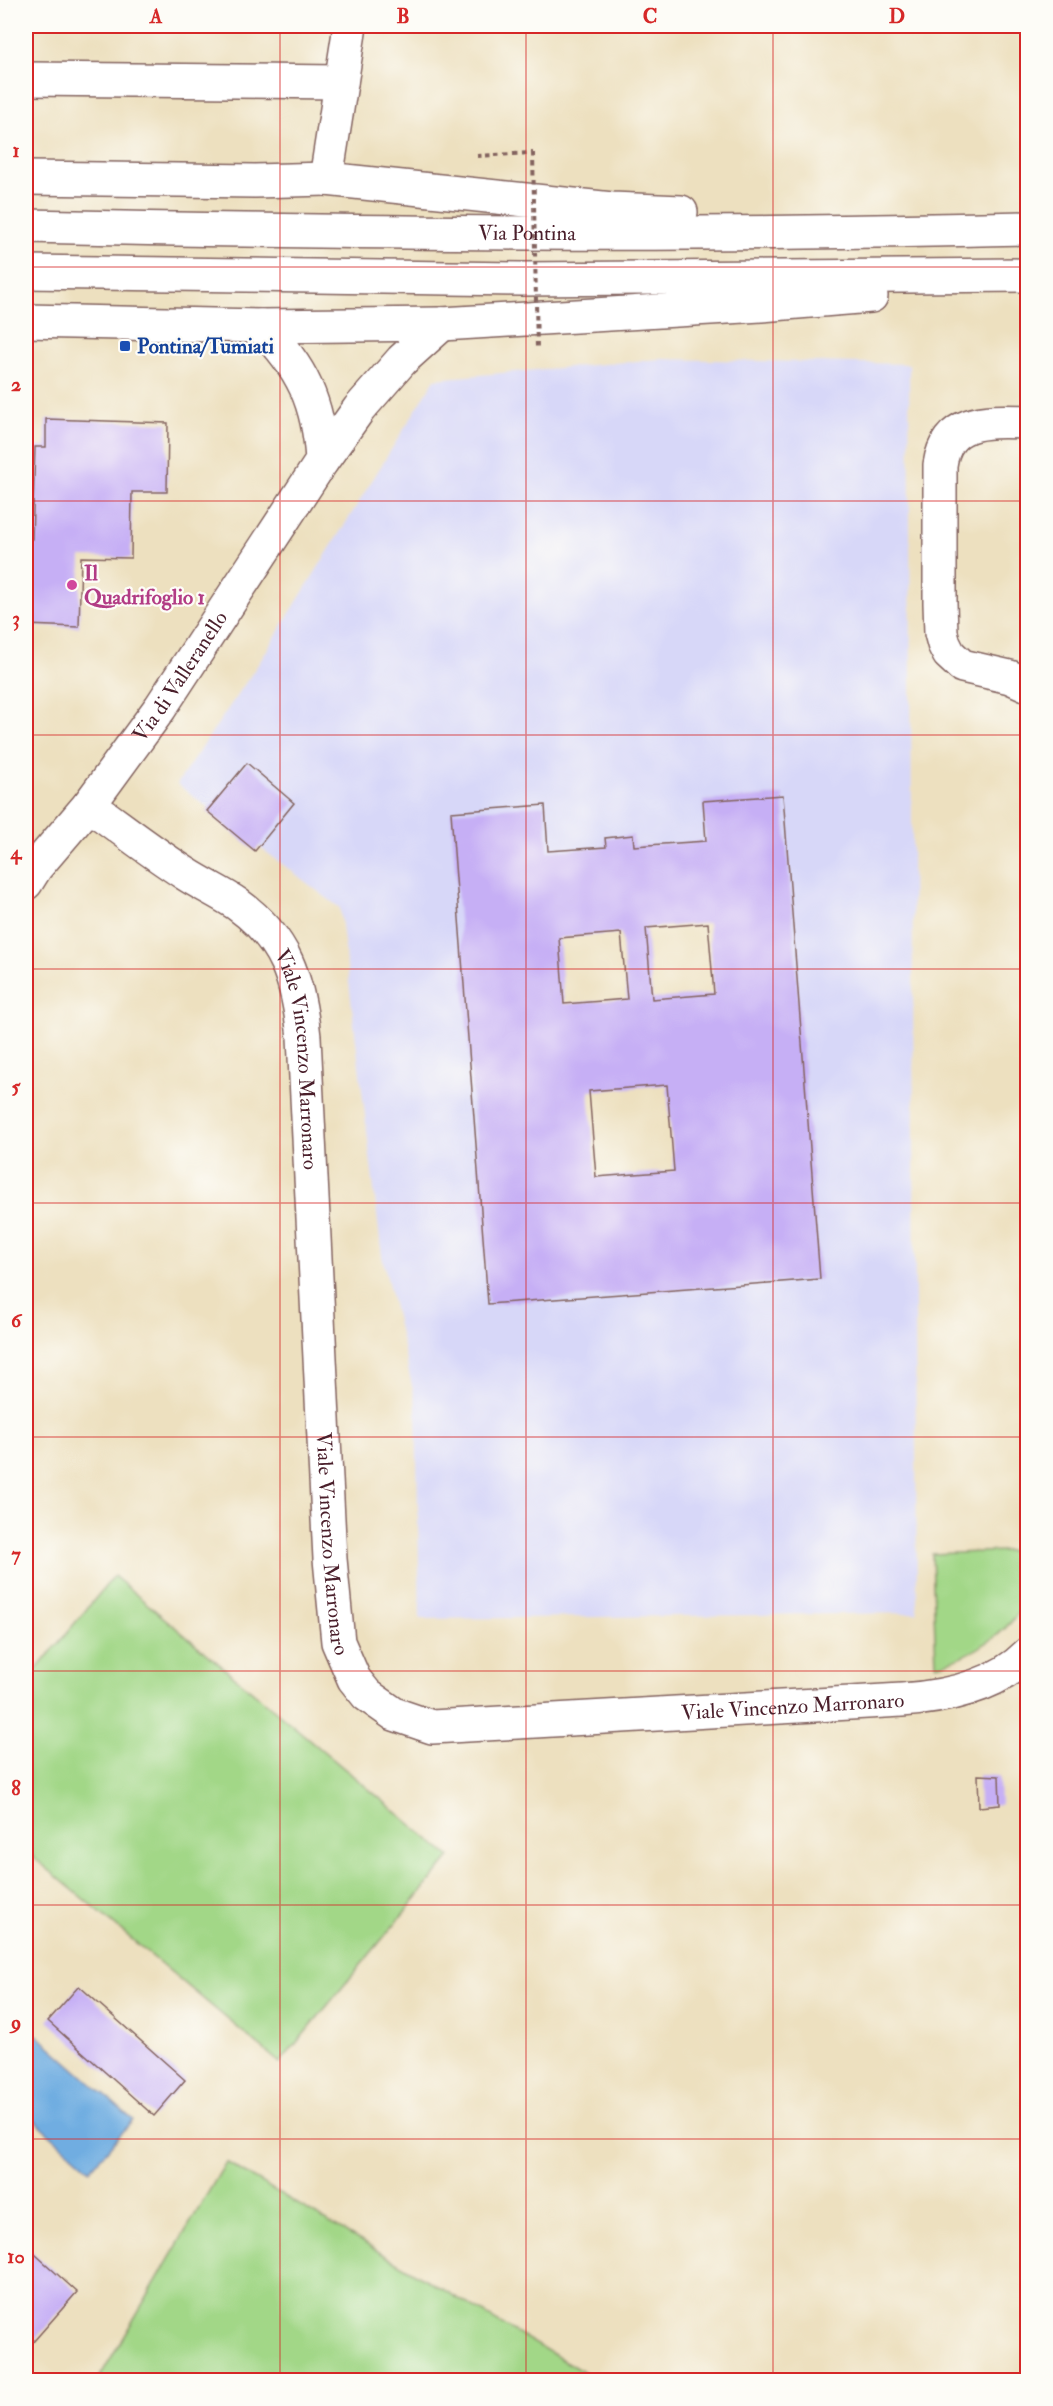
<svg xmlns="http://www.w3.org/2000/svg" width="1053" height="2406" viewBox="0 0 1053 2406" font-family="'IM FELL Double Pica',serif">
	<style>
		.built { fill: #d7d7f8; fill-rule: evenodd }
		.green { fill: #a2d787; stroke: #767b59; stroke-width: 1.5 }
		.water { fill: #6fade1; stroke: #5c6686; stroke-width: 1.5 }
		.building { fill: #c6aff5; fill-rule: evenodd }
		.lines { fill: none; stroke-linecap: round; stroke-linejoin: round }
		.minor-casing { stroke: #83635f; stroke-width: 36 }
		.tertiary-casing { stroke: #83635f; stroke-width: 36 }
		.trunk-casing { stroke: #83635f; stroke-width: 36 }
		.path { stroke: #83635f; stroke-width: 4; stroke-dasharray: 4.5 4.5; stroke-linecap: butt }
		.minor { stroke: #fff; stroke-width: 33 }
		.tertiary { stroke: #fff; stroke-width: 33 }
		.trunk { stroke: #fff; stroke-width: 33 }
		.path-bridge { stroke: #83635f; stroke-width: 4; stroke-dasharray: 4.5 4.5; stroke-linecap: butt }
		.grid { fill: none; stroke: #d62828; stroke-width: 1.5; stroke-opacity: 0.55 }
		.transit-dot { fill: #1a4fb4; stroke: #fdfcf7; stroke-width: 2 }
		.hotel-dot { fill: #d1479c; stroke: #fdfcf7; stroke-width: 2 }
		.labels { text-anchor: middle; dominant-baseline: central; stroke-width: 4.5; stroke-linejoin: round; paint-order: stroke }
		.street-label { font-size: 21px; fill: #4a1f2b; stroke: #fdfcf7 }
		.transit-label { font-size: 21px; font-weight: bold; fill: #164399; stroke: #fdfcf7; text-anchor: start }
		.hotel-label { font-size: 21px; font-weight: bold; fill: #b23c85; stroke: #fdfcf7; text-anchor: start }
		.neatline { fill: none; stroke: #d62828; stroke-width: 2 }
		.grid-label { font-size: 20px; text-anchor: middle; font-weight: bold; fill: #d62828 }
	</style>
	<rect width="100%" height="100%" fill="#fdfcf7"/>
	<filter id="ink" filterUnits="userSpaceOnUse"><feTurbulence type="fractalNoise" baseFrequency=".0167" numOctaves="2"/><feDisplacementMap in="SourceGraphic" scale="12" xChannelSelector="R" yChannelSelector="G"/><feConvolveMatrix kernelMatrix="1 2 1 2 8 2 1 2 1" color-interpolation-filters="sRGB"/></filter>
	<filter id="wash" filterUnits="userSpaceOnUse"><feTurbulence type="fractalNoise" baseFrequency=".008" numOctaves="4" result="noise"/><feDisplacementMap in="SourceGraphic" scale="24" xChannelSelector="R" yChannelSelector="G"/><feGaussianBlur stdDeviation="1.35" result="paint"/><feColorMatrix in="noise" values="0 0 0 0 0 0 0 0 0 0 0 0 0 0 0 0 0 1.4 0 .05"/><feComposite in="paint" operator="in"/></filter>
	<g filter="url(#wash)">
		<rect width="100%" height="100%" fill="#ede0bf"/>
		<path class="built" d="M 660,359 L 909,364 L 917,1613 L 420,1619 L 416,1403 L 382,1256 L 340,908 L 177,784 L 259,663 L 435,379 ZM 783,795 L 820,1279 L 488,1304 L 544,805 L 548,851 L 606,847 L 605,838 L 633,836 L 634,846 L 706,841 L 703,801 Z"/>
		<path class="green" d="M 1028,1550 C 1028,1563 1030,1579 1027,1592 C 1019,1629 970,1658 936,1665 L 932,1554 Z
			M 114,1576 L 450,1857 L 280,2063 L 26,1851 L 26,1682 Z
			M 226,2162 L 597,2380 L 98,2380 Z"/>
		<path class="water" d="M 37,2035 L 133,2120 L 90,2170 L 26,2113 L 26,2048 Z"/>
		<g id="blocks">
			<path class="building" d="M 46,419 L 168,423 L 167,492 L 132,492 L 131,558 L 81,557 L 79,627 L 26,625 L 26,539 L 32,539 L 35,447 L 46,447 Z
				M 247,763 L 294,803 L 255,851 L 207,811 Z
				M 783,795 L 820,1279 L 488,1304 L 451,812 L 545,805 L 548,851 L 606,847 L 605,838 L 633,835 L 634,846 L 706,841 L 703,801 ZM 708,923 L 714,994 L 652,999 L 646,928 ZM 621,933 L 627,999 L 564,1004 L 559,938 ZM 667,1085 L 674,1171 L 596,1177 L 589,1091 Z
				M 978,1775 L 999,1776 L 1000,1805 L 979,1807 Z
				M 79,1986 L 185,2080 L 154,2116 L 48,2021 Z
				M 26,2246 L 77,2292 L 26,2350 Z"/>
		</g>
	</g>
	<g filter="url(#ink)">
		<use href="#blocks" fill-opacity="0" stroke="#83635f" stroke-width="1.5"/>
		<g class="lines">
			<defs>
				<g id="minor">
					<path d="M 26,79 L 341,82"/>
					<path d="M 326,179 L 350,26"/>
					<path d="M 1028,422 C 989,421 947,417 940,465 L 940,603 L 941,633 L 944,644 L 949,654 L 962,666 L 1010,677 L 1028,685"/>
					<path id="s1" d="M 89,805 C 121,828 153,853 186,874 C 203,885 221,893 237,904 C 286,939 298,980 304,1037 L 330,1559 L 338,1642 L 354,1679 L 367,1695 L 394,1714 L 432,1727 L 902,1700 C 945,1697 996,1687 1028,1654"/>
				</g>
				<g id="tertiary">
					<path d="M 26,178 L 255,181 L 326,179"/>
					<path d="M 26,321 L 261,326 L 442,324"/>
					<path d="M 261,326 C 302,367 319,403 322,461"/>
					<path id="s2" d="M 26,883 L 36,867 L 89,805 L 160,708 L 322,461 L 359,409 L 402,360 L 442,324"/>
				</g>
				<g id="trunk">
					<path d="M 326,179 L 612,209 L 681,212"/>
					<path id="s3" d="M 26,226 C 359,233 694,237 1028,228"/>
					<path d="M 26,272 L 522,279 L 1028,275"/>
					<path d="M 442,324 L 761,305 L 871,296"/>
				</g>
			</defs>
			<use href="#minor" class="minor-casing"/>
			<use href="#tertiary" class="tertiary-casing"/>
			<use href="#trunk" class="trunk-casing"/>
			<path class="path" d="M 477,156 L 533,153"/>
			<use href="#minor" class="minor"/>
			<use href="#tertiary" class="tertiary"/>
			<use href="#trunk" class="trunk"/>
			<path class="path-bridge" d="M 533,153 L 537,350"/>
		</g>
	</g>
	<path class="grid" d="M 280,26 L 280,2380M 526,26 L 526,2380M 773,26 L 773,2380M 26,267 L 1028,267M 26,501 L 1028,501M 26,735 L 1028,735M 26,969 L 1028,969M 26,1203 L 1028,1203M 26,1437 L 1028,1437M 26,1671 L 1028,1671M 26,1905 L 1028,1905M 26,2139 L 1028,2139"/>
	<rect class="transit-dot" x="119" y="340" width="12" height="12" rx="3"/>
	<circle class="hotel-dot" cx="72" cy="585" r="6"/>
	<g class="labels">
		<g class="street-label">
			<text stroke="none"><textPath href="#s3" startOffset="501">Via Pontina</textPath></text>
			<text stroke="none"><textPath href="#s2" startOffset="258">Via di Valleranello</textPath></text>
			<text stroke="none"><textPath href="#s1" startOffset="354">Viale Vincenzo Marronaro</textPath></text>
			<text stroke="none"><textPath href="#s1" startOffset="840">Viale Vincenzo Marronaro</textPath></text>
			<text stroke="none"><textPath href="#s1" startOffset="1434">Viale Vincenzo Marronaro</textPath></text>
		</g>
		<g class="transit-label">
			<text x="137" y="346">Pontina/Tumiati</text>
		</g>
		<g class="hotel-label">
			<text x="84" y="573">Il<tspan x="84" dy="24">Quadrifoglio 1</tspan></text>
		</g>
	</g>
	<rect width="1053" height="2406" fill="none" stroke="#fdfcf7" stroke-width="66"/>
	<rect x="33" y="33" width="987" height="2340" class="neatline"/>
	<g class="grid-label">
		<text x="156" y="23">A</text>
		<text x="403" y="23">B</text>
		<text x="650" y="23">C</text>
		<text x="897" y="23">D</text>
		<text x="16" y="157">1</text>
		<text x="16" y="391">2</text>
		<text x="16" y="625">3</text>
		<text x="16" y="859">4</text>
		<text x="16" y="1093">5</text>
		<text x="16" y="1327">6</text>
		<text x="16" y="1561">7</text>
		<text x="16" y="1795">8</text>
		<text x="16" y="2029">9</text>
		<text x="16" y="2263">10</text>
	</g>
</svg>
